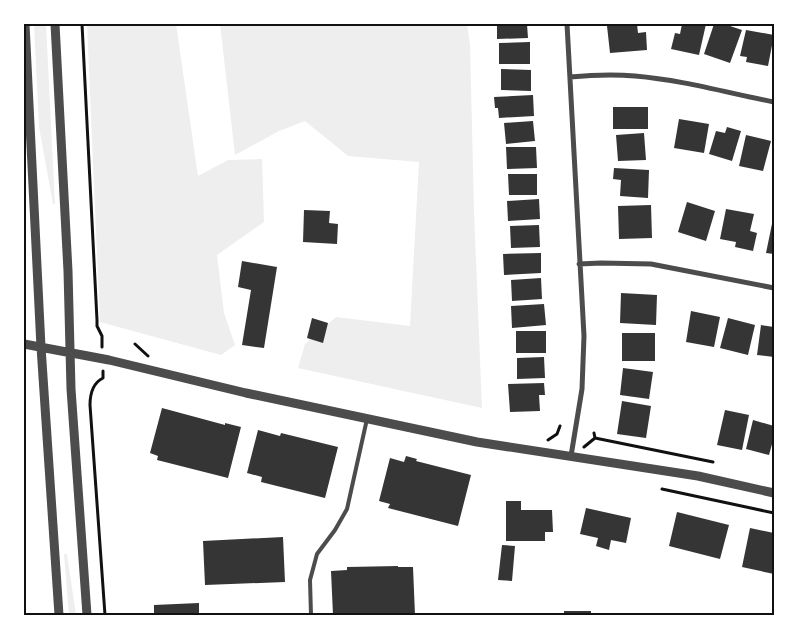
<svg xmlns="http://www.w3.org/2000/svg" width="798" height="639" viewBox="0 0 798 639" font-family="'Roboto Condensed',sans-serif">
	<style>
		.green { fill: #eee }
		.building { fill: #353535 }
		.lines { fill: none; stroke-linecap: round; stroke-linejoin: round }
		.path { stroke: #111; stroke-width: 3 }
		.service { stroke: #4c4c4c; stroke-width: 4 }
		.minor { stroke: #4c4c4c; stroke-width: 5 }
		.tertiary { stroke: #4c4c4c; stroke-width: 9 }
		.neatline { fill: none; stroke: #111; stroke-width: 2 }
	</style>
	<rect width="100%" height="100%" fill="#fff"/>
	<path class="green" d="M 34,24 L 46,24 L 55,204 L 53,204 L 39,127 Z
		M 87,24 L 176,24 L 198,176 L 228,160 L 262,159 L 264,222 L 217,255 L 224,313 L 235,345 L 221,355 L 100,322 Z
		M 220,24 L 467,24 L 470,44 L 474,211 L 482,408 L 298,368 L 305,344 L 336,317 L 410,326 L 419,162 L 348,156 L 305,121 L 279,131 L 235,155 Z
		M 64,554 L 67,554 L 76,615 L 69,615 Z"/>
	<path class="building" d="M 497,24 L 527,24 L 528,38 L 497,39 Z
		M 627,24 L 637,24 L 638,33 L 646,32 L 647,50 L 610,53 L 607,26 Z
		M 682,24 L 706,24 L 699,55 L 671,49 L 675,33 L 680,34 Z
		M 714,24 L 724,24 L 742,30 L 730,63 L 704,54 Z
		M 746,30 L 774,35 L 768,66 L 746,62 L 747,57 L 740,56 Z
		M 530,42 L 530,64 L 499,64 L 499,43 Z
		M 501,69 L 531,70 L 531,91 L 501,90 Z
		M 533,95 L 534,116 L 499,118 L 498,108 L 495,108 L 494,97 Z
		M 613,107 L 648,107 L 648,129 L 613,129 Z
		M 679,119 L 709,124 L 704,153 L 674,148 Z
		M 533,121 L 535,141 L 506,144 L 504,123 Z
		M 727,127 L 741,131 L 732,161 L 709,154 L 716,131 L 725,133 Z
		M 644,133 L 646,160 L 618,161 L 616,135 Z
		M 746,135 L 771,141 L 763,171 L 739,166 Z
		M 506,147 L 536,147 L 537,168 L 507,169 Z
		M 614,168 L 649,170 L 648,198 L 620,196 L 621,180 L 613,179 Z
		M 508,174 L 537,174 L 537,195 L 509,195 Z
		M 539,199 L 540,219 L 508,221 L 507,201 Z
		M 687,202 L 715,211 L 706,241 L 678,232 Z
		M 651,205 L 652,238 L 619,239 L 618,206 Z
		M 726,209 L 754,214 L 750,231 L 757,233 L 753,251 L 735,247 L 736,242 L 720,239 Z
		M 304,210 L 330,211 L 329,223 L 338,224 L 337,244 L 303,242 Z
		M 773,219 L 774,219 L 774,254 L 766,253 Z
		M 539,225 L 540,247 L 511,248 L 510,226 Z
		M 541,253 L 541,273 L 504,275 L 503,254 Z
		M 242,261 L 277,267 L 264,348 L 242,345 L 251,290 L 238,287 Z
		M 541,278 L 542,299 L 512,301 L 511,280 Z
		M 621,293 L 657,295 L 656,325 L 620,323 Z
		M 544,304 L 546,325 L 512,328 L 511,306 Z
		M 691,311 L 720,317 L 714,347 L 686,342 Z
		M 312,318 L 328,323 L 323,343 L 307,338 Z
		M 728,318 L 755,325 L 748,355 L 720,348 Z
		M 761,325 L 774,327 L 774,357 L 757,355 Z
		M 516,331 L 546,331 L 546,353 L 516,353 Z
		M 622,333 L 655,333 L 655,361 L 622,361 Z
		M 544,357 L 545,378 L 517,379 L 517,358 Z
		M 623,368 L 653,372 L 649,399 L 620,395 Z
		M 544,383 L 545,395 L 539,395 L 540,411 L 510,412 L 508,384 Z
		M 622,401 L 651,406 L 646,438 L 617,434 Z
		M 162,408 L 225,425 L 225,423 L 241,427 L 228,478 L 157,460 L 158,456 L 150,453 Z
		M 725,410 L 749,415 L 742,450 L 717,445 Z
		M 753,420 L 774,426 L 774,437 L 769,455 L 746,449 Z
		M 258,430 L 280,436 L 281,433 L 338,447 L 325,498 L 261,482 L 262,477 L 247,473 Z
		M 406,456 L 417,459 L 416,461 L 471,475 L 458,526 L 388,508 L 390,504 L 379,501 L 390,458 L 404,462 Z
		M 506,501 L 521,501 L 521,510 L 552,510 L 553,532 L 545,532 L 545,541 L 506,541 Z
		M 586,508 L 631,518 L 626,543 L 611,540 L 609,550 L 596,546 L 598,538 L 580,534 Z
		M 677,512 L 729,525 L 720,559 L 669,546 Z
		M 750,528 L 774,533 L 774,574 L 742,567 Z
		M 283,537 L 285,582 L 205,585 L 203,541 Z
		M 502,545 L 515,546 L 512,581 L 498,580 Z
		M 398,566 L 398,567 L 413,567 L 415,615 L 333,615 L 331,571 L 347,570 L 347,567 Z
		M 199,603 L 199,615 L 154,615 L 154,605 Z
		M 564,611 L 591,611 L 591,615 L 564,615 Z"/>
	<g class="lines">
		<path class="path" d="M 82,24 L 97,320 L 97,326 L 102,336 L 102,347
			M 135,344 L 148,356
			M 103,371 L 103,378 C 93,383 90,395 90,405 L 105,615
			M 594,433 L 595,438 L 713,462
			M 548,440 L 557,434 L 560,426
			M 584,447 L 595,438
			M 662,489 L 774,513"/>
		<path class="service" d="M 311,615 L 310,580 L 317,554 L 335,530 L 347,509 L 367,419"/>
		<path class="minor" d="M 567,24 L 584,336 L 582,389 L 571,456
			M 570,77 C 591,75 613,74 635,76 C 682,80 728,93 774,102
			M 579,264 L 601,263 L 651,264 L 774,288"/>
		<path class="tertiary" d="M 25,24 L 41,347 L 59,615
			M 55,24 L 68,271 L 71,389 L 87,615
			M 24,344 L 109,360 L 246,393 L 477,442 L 698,476 L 774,493"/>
	</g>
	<rect width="798" height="639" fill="none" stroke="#ffffff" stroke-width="50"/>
	<rect x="25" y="25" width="748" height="589" class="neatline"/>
</svg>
